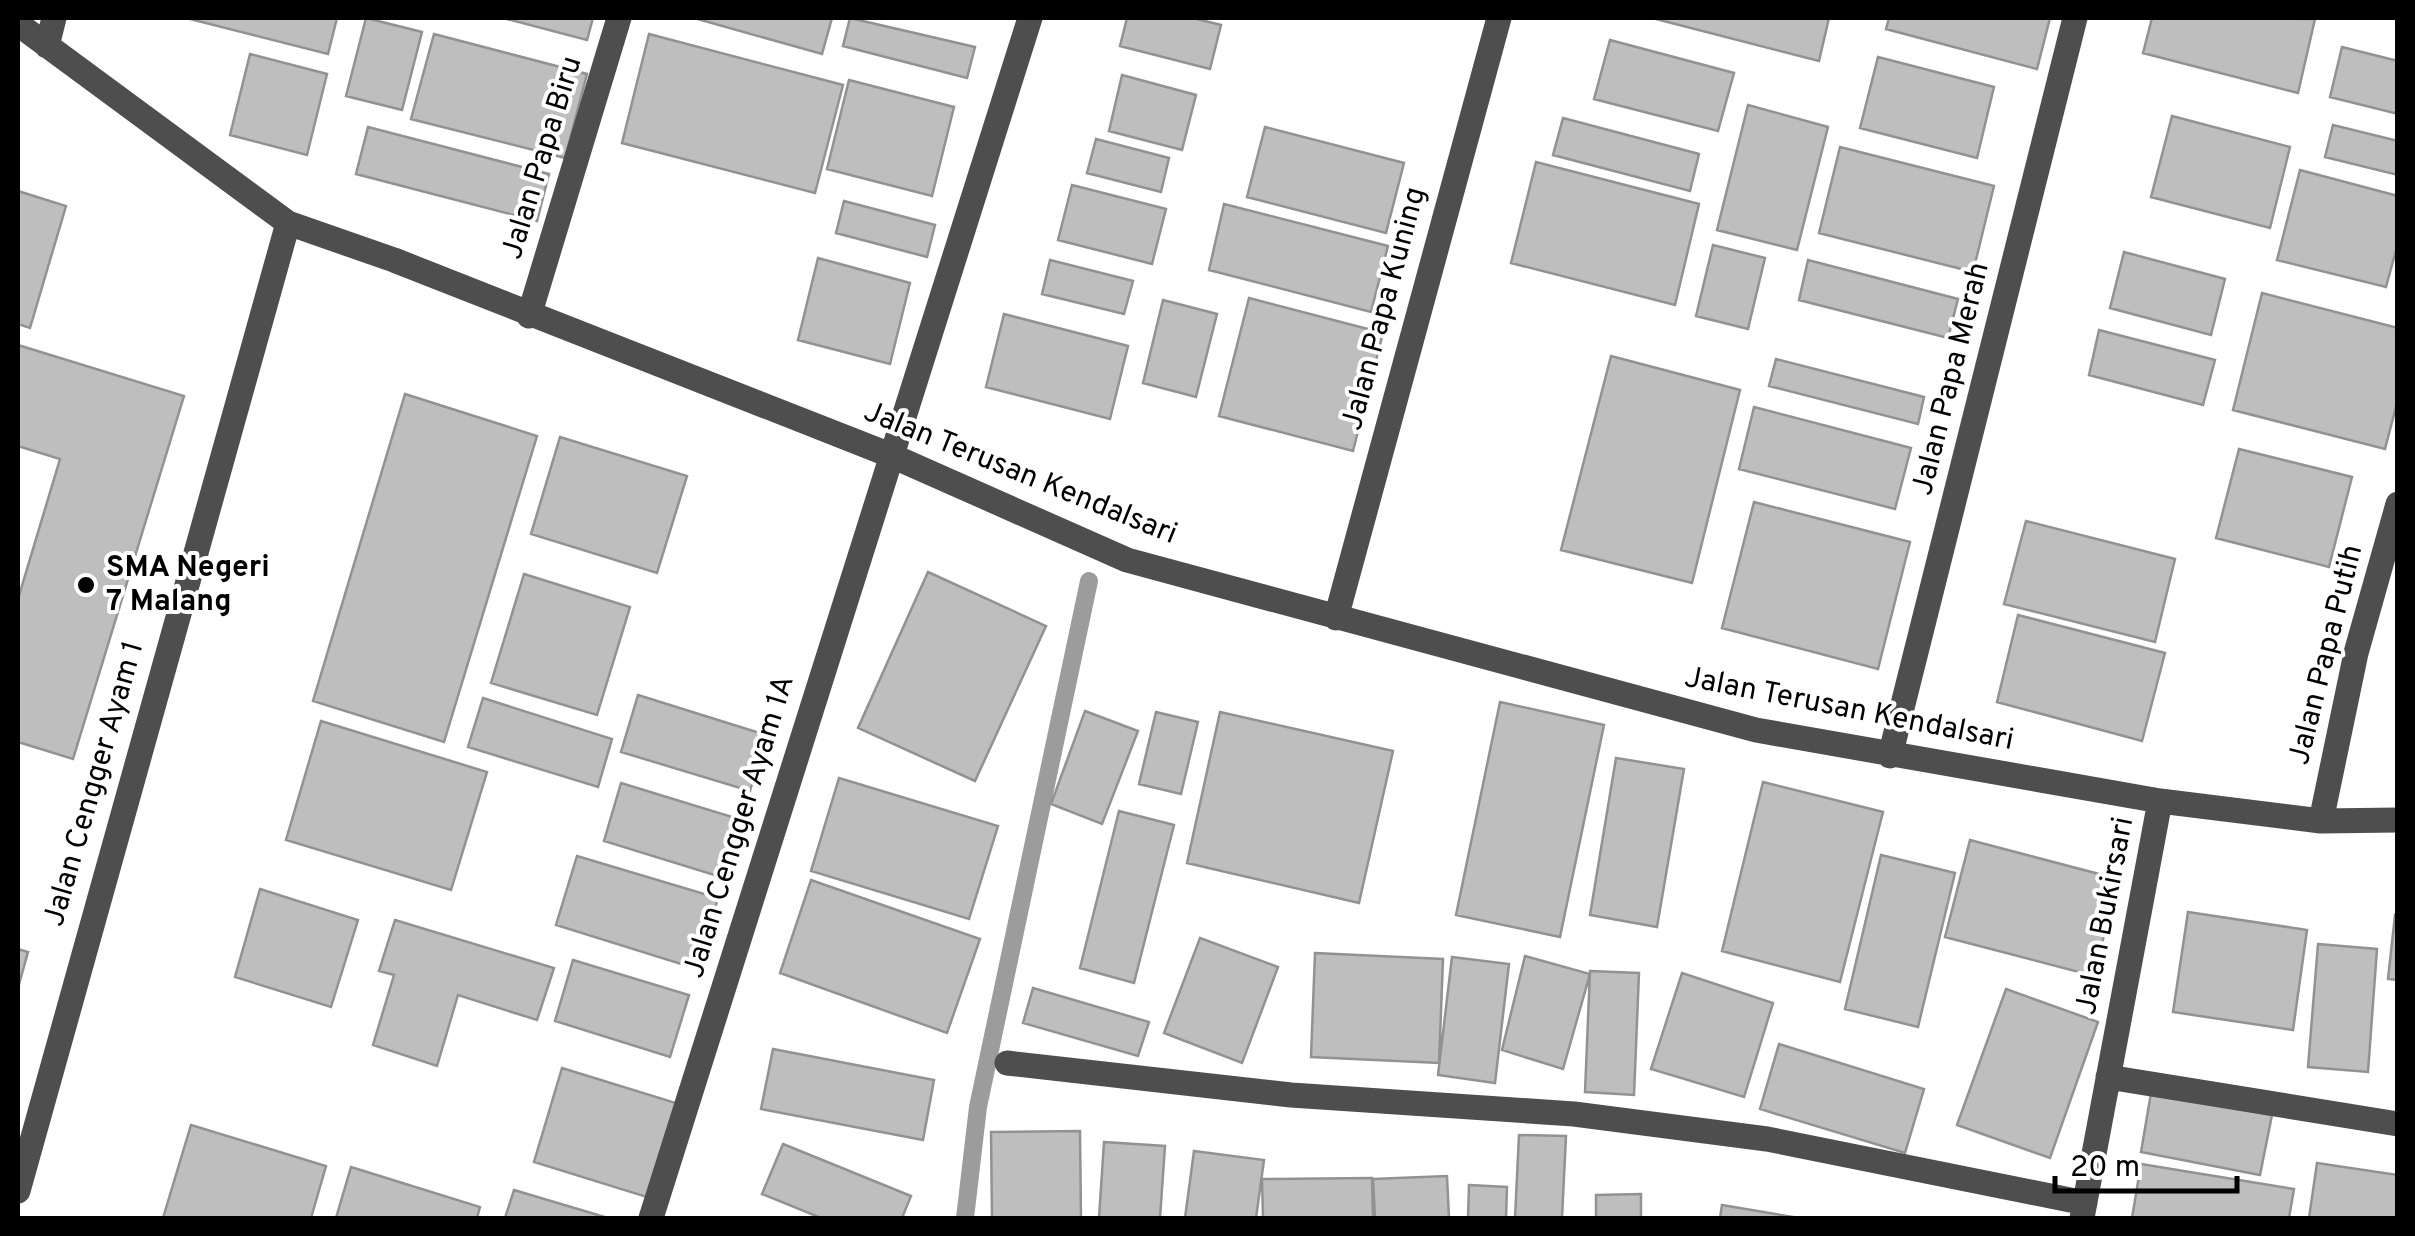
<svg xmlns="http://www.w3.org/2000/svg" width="2415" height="1236" viewBox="0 0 2415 1236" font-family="Overpass,sans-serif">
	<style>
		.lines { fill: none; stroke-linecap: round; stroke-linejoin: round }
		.stream { stroke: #9c9c9c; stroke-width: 18 }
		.building { fill: #bebebe; stroke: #929292; stroke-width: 2.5 }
		.minor { stroke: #4e4e4e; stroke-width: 25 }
		.poi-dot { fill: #000; stroke: #fff; stroke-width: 4 }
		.labels { text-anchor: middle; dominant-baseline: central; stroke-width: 8; stroke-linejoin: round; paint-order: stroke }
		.street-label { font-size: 30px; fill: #000; stroke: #fff }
		.poi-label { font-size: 30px; font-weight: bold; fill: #000; stroke: #fff; text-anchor: start }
	</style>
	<rect width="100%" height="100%" fill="#fff"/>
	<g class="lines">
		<path class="stream" d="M 965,1218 L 978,1107 L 1089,581"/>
	</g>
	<path class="building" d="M 186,18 L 337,18 L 328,54 Z
		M 366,18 L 422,32 L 402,110 L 346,96 Z
		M 503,18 L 593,18 L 587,40 Z
		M 694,18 L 832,18 L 822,54 Z
		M 850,18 L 975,47 L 967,78 L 843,46 Z
		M 1127,18 L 1193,18 L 1221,25 L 1210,69 L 1120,46 Z
		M 1652,18 L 1829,18 L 1819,61 Z
		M 1889,18 L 2050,18 L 2037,69 L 1886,29 Z
		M 2152,18 L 2315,19 L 2298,93 L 2143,53 Z
		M 434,34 L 587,74 L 565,158 L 411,119 Z
		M 649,34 L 843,85 L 815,193 L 622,143 Z
		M 1610,40 L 1734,73 L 1718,131 L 1594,99 Z
		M 2342,47 L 2398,61 L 2398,114 L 2330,97 Z
		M 250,54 L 327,74 L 307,155 L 230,135 Z
		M 1878,57 L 1994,87 L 1977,158 L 1860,128 Z
		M 1122,75 L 1196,95 L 1182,150 L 1109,131 Z
		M 849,80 L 954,107 L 932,196 L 827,169 Z
		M 1748,105 L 1828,127 L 1797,250 L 1717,230 Z
		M 2172,116 L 2290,147 L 2270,228 L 2151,197 Z
		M 1563,118 L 1699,154 L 1690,191 L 1553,155 Z
		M 2333,125 L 2398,141 L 2398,175 L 2325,157 Z
		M 368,127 L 549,174 L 537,221 L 356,174 Z
		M 1265,127 L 1404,163 L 1386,233 L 1247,197 Z
		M 1096,139 L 1169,158 L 1161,192 L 1087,173 Z
		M 1840,147 L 1994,186 L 1973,272 L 1819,233 Z
		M 1536,162 L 1699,204 L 1675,305 L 1511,263 Z
		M 2300,170 L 2398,196 L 2398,243 L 2386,287 L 2277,260 Z
		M 1072,185 L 1166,209 L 1152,264 L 1058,240 Z
		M 18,191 L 66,206 L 30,328 L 18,324 Z
		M 844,201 L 935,225 L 927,257 L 836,233 Z
		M 1224,204 L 1388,246 L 1371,312 L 1209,270 Z
		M 1713,245 L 1765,258 L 1748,329 L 1696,316 Z
		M 2124,252 L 2225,279 L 2211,335 L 2110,308 Z
		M 818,258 L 910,283 L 890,364 L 798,340 Z
		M 1050,260 L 1133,281 L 1124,314 L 1042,294 Z
		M 1808,260 L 1958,299 L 1948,338 L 1799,300 Z
		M 2262,293 L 2398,328 L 2398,399 L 2385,449 L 2233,410 Z
		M 1249,298 L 1383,333 L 1353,451 L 1219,416 Z
		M 1163,300 L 1217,314 L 1196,397 L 1143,383 Z
		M 1004,314 L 1128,346 L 1110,419 L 986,387 Z
		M 2099,330 L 2215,360 L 2203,405 L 2089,375 Z
		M 18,345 L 184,396 L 73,759 L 18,742 L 18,599 L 60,459 L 18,446 Z
		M 1611,356 L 1740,390 L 1692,583 L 1561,550 Z
		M 1776,359 L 1924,397 L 1918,424 L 1769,386 Z
		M 405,394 L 537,436 L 444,742 L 313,701 Z
		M 1754,407 L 1911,448 L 1895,509 L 1739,469 Z
		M 560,437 L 687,476 L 657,573 L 531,534 Z
		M 2239,449 L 2352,477 L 2329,567 L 2216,538 Z
		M 1754,502 L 1910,542 L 1878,669 L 1722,628 Z
		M 2026,521 L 2175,559 L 2155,642 L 2004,604 Z
		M 928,572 L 1046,626 L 975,781 L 858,728 Z
		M 524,574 L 630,607 L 597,715 L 491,683 Z
		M 2018,615 L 2165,653 L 2142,741 L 1997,702 Z
		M 638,695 L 766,735 L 750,791 L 621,752 Z
		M 483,698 L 612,739 L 598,787 L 468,747 Z
		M 1500,702 L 1604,725 L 1560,937 L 1456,915 Z
		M 1085,711 L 1138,731 L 1102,824 L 1051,804 Z
		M 1156,712 L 1198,722 L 1181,794 L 1139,784 Z
		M 1220,712 L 1393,751 L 1359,903 L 1187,863 Z
		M 321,721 L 487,772 L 451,890 L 286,840 Z
		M 1616,758 L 1684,769 L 1657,927 L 1590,915 Z
		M 839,778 L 998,826 L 969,919 L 811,871 Z
		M 1763,782 L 1883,812 L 1840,982 L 1722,951 Z
		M 621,783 L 742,820 L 724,878 L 604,841 Z
		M 1119,811 L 1174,825 L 1134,983 L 1080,968 Z
		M 1970,840 L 2118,879 L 2094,976 L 1945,937 Z
		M 1881,855 L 1955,873 L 1918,1027 L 1845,1009 Z
		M 577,856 L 718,898 L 697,969 L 556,925 Z
		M 811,880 L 980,939 L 947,1033 L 780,973 Z
		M 260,889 L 358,920 L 331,1007 L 235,977 Z
		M 2188,912 L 2307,930 L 2293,1030 L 2173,1012 Z
		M 2395,915 L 2398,916 L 2398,980 L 2388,979 Z
		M 395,920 L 554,968 L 537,1020 L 458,995 L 437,1066 L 373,1045 L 394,975 L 379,971 Z
		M 1200,938 L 1278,967 L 1242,1063 L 1164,1033 Z
		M 2318,944 L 2377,949 L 2368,1072 L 2308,1067 Z
		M 18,949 L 28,952 L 18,988 Z
		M 1315,953 L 1443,959 L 1439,1063 L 1311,1057 Z
		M 1525,956 L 1590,974 L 1563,1069 L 1502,1050 Z
		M 1452,957 L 1509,964 L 1495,1083 L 1438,1075 Z
		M 573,960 L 689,995 L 670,1057 L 555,1021 Z
		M 1590,971 L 1639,973 L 1634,1095 L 1585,1092 Z
		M 1682,973 L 1773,1003 L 1744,1097 L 1651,1069 Z
		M 1033,988 L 1149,1022 L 1138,1056 L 1023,1023 Z
		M 2006,989 L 2098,1022 L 2050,1158 L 1957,1125 Z
		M 1779,1044 L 1924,1089 L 1905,1153 L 1760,1109 Z
		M 773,1049 L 934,1080 L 923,1140 L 761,1109 Z
		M 562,1068 L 679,1104 L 650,1198 L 534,1162 Z
		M 2151,1093 L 2272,1115 L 2260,1175 L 2141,1152 Z
		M 191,1125 L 326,1166 L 311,1218 L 163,1218 Z
		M 1080,1131 L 1081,1218 L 992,1218 L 991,1132 Z
		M 1519,1135 L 1566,1136 L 1562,1218 L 1515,1218 Z
		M 1104,1142 L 1165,1146 L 1160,1218 L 1099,1218 Z
		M 783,1144 L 911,1196 L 902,1218 L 821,1218 L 762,1194 Z
		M 1194,1151 L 1264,1160 L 1256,1218 L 1185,1218 Z
		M 2317,1163 L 2398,1175 L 2398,1218 L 2309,1218 Z
		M 2141,1164 L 2294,1189 L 2289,1218 L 2132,1218 Z
		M 351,1167 L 480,1207 L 477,1218 L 336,1218 Z
		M 1447,1176 L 1449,1218 L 1375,1218 L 1373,1179 Z
		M 1372,1178 L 1373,1218 L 1263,1218 L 1262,1179 Z
		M 1469,1185 L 1507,1187 L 1506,1218 L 1468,1218 Z
		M 514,1190 L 608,1218 L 505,1218 Z
		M 1641,1194 L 1641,1218 L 1596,1218 L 1596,1195 Z
		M 1722,1205 L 1799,1218 L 1720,1218 Z"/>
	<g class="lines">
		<path class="minor" d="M 18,24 L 288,223 L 394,260 L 890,455 L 1127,560 L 1756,730 L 2160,801 L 2321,821 L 2398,820
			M 47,46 L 54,18
			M 529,316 L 619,18
			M 1336,618 L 1499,18
			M 1890,756 L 2075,18
			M 2321,821 L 2356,653 L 2398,504
			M 1007,1063 L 1291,1095 L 1574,1114 L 1767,1139 L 2085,1203
			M 2108,1077 L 2398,1124
			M 18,1191 L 288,223
			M 651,1218 L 1030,18
			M 2082,1218 L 2160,801"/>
	</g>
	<circle class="poi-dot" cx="86" cy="585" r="10"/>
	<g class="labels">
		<g class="street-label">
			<text transform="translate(543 158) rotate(-73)">Jalan Papa Biru</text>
			<text transform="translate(1385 309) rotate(-75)">Jalan Papa Kuning</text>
			<text transform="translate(1952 379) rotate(-76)">Jalan Papa Merah</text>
			<text transform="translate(1020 474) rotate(22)">Jalan Terusan Kendalsari</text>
			<text transform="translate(2327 655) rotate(-76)">Jalan Papa Putih</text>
			<text transform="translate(1849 710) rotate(11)">Jalan Terusan Kendalsari</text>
			<text transform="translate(95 784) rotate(-74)">Jalan Cengger Ayam 1</text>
			<text transform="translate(740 827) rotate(-73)">Jalan Cengger Ayam 1A</text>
			<text transform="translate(2106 916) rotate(-79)">Jalan Bukirsari</text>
		</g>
		<g class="poi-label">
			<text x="106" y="568">SMA Negeri<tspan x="106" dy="34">7 Malang</tspan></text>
		</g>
	</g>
	<rect width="2415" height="1236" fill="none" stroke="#000000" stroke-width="40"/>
	<path d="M2055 1176v15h182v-15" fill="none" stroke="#000000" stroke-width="5"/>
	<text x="2070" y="1176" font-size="30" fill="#000000" stroke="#ffffff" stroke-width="8" paint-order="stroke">20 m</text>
</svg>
